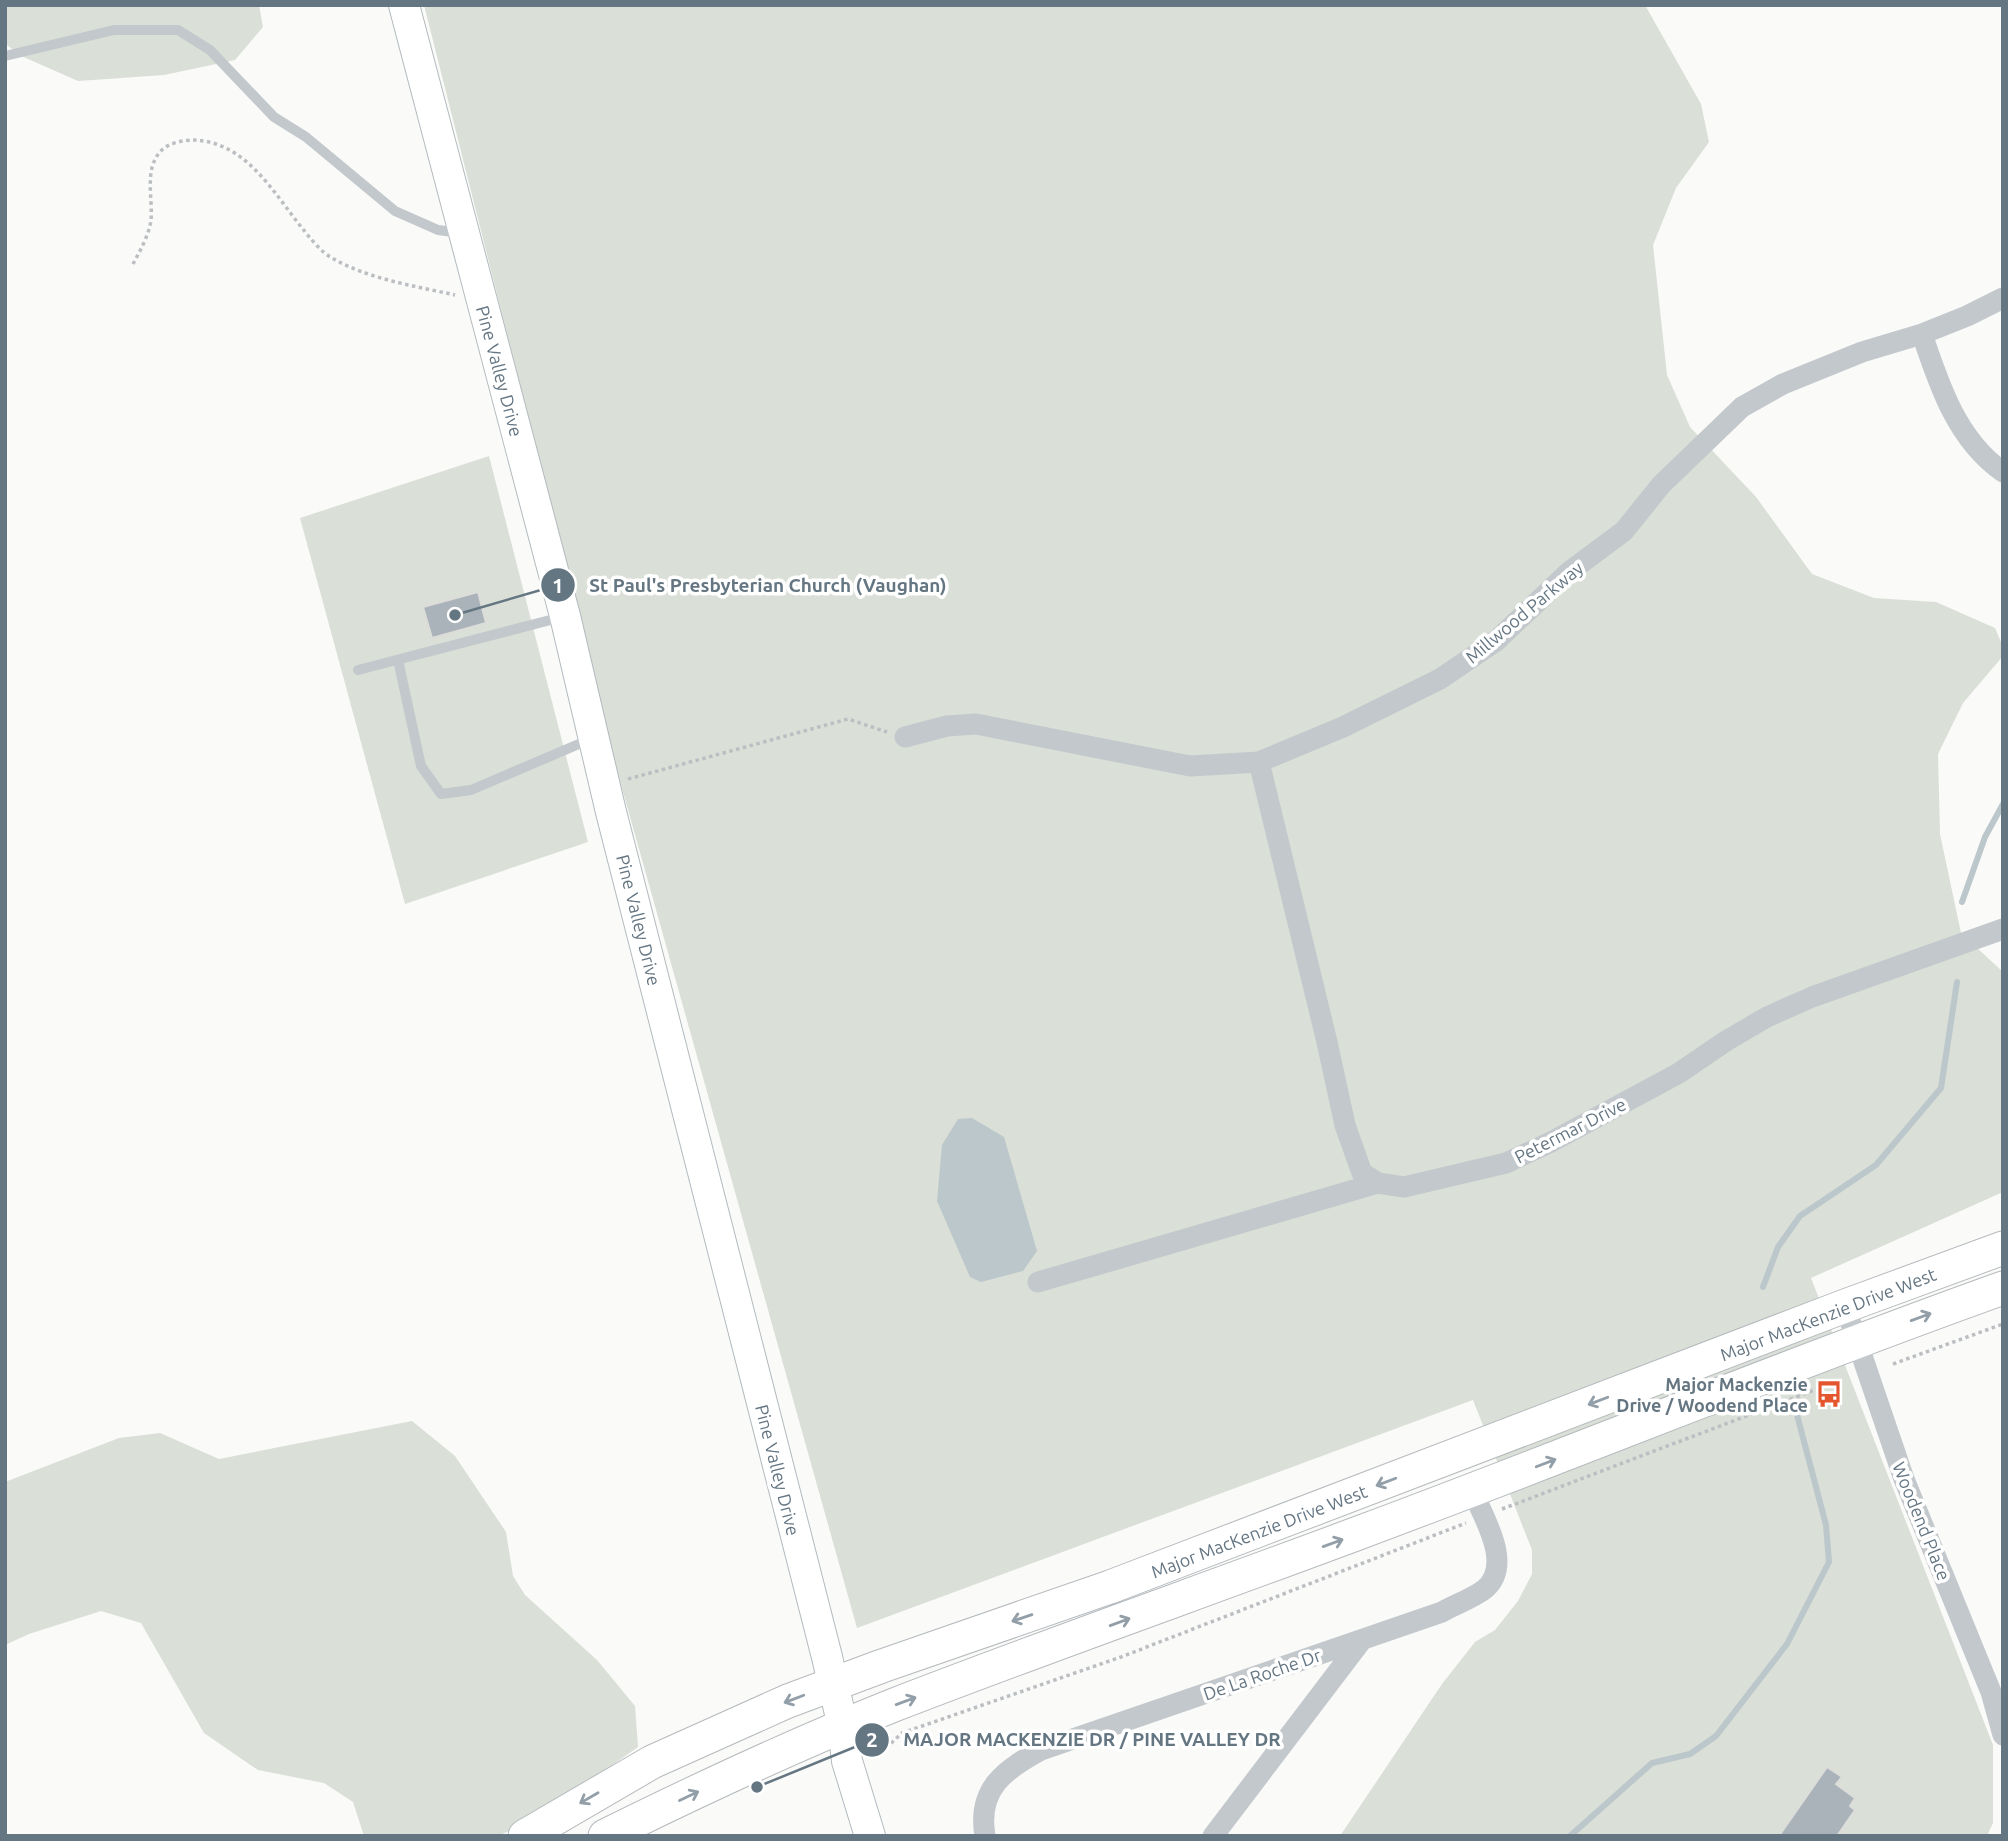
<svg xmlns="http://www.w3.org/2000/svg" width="2008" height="1841" viewBox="0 0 2008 1841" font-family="Ubuntu,sans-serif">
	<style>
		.green { fill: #dadfd7 }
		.water { fill: #bbc7cb }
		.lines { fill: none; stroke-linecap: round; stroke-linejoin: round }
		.stream { stroke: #bbc7cb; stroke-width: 6 }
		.building { fill: #aab3b9; stroke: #dcdcda; stroke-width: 2 }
		.secondary-casing { stroke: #b3babf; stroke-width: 32 }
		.primary-casing { stroke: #b5babe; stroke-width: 35 }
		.path { stroke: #bbbfc2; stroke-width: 3.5; stroke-dasharray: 3.5 3.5; stroke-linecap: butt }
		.lane { stroke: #c3c8cc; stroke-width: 10 }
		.street { stroke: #c3c8cc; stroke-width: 21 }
		.secondary { stroke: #fff; stroke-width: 30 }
		.primary { stroke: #fff; stroke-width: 33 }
		.oneway { stroke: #939fa8 }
		.labels { text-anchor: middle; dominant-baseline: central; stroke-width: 7; stroke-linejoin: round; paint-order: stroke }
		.street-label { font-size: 18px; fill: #657683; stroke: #fff }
		.poi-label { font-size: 18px; font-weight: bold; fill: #657683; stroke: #fff; text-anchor: end }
		.leader { fill: none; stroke: #657683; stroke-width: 2.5 }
		.callout-dot { fill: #657683; stroke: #fff; stroke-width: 2.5 }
		.mark-label { font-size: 21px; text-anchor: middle; font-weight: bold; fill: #fff }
		.callout-label { font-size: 19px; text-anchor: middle; font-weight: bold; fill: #657683; stroke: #fff; stroke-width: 7; stroke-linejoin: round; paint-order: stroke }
	</style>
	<rect width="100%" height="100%" fill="#fafaf8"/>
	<path class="green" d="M 5,5 L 259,5 L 263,27 L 235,60 L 164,75 L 78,81 L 19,55 L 5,43 Z
		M 424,5 L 1645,5 L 1701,104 L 1709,142 L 1676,188 L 1653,245 L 1667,375 L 1690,427 L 1756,497 L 1812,574 L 1874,598 L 1936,602 L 1995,628 L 2003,647 L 2003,656 L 1963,703 L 1938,754 L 1940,834 L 1961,933 L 2003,972 L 2003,1192 L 1811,1278 L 1993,1745 L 1993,1823 L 1987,1836 L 1340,1836 L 1442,1684 L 1475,1642 L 1495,1630 L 1518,1601 L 1532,1574 L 1532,1550 L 1473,1400 L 857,1628 L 620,781 Z
		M 489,456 L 588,842 L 405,904 L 300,518 Z
		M 412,1421 L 455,1456 L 506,1532 L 513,1576 L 525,1595 L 597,1660 L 635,1706 L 638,1747 L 535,1819 L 498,1836 L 364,1836 L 353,1802 L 324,1783 L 258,1770 L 204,1733 L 141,1623 L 101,1611 L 29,1634 L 5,1645 L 5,1482 L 119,1438 L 160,1433 L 219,1459 Z"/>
	<path class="water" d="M 972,1118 L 1004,1137 L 1037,1251 L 1023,1271 L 981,1282 L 970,1277 L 937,1201 L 942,1145 L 958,1119 Z"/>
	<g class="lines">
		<path class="stream" d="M 1962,902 L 1985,837 L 2003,804
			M 1763,1287 L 1778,1247 L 1800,1216 L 1876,1165 L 1941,1088 L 1957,982
			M 1570,1836 L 1652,1763 L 1690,1754 L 1716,1736 L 1787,1644 L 1829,1562 L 1826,1525 L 1796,1411"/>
	</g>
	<path class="building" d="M 478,592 L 486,623 L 432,638 L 423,607 Z
		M 1827,1767 L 1842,1777 L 1836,1784 L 1855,1798 L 1850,1806 L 1855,1810 L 1837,1836 L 1779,1836 Z"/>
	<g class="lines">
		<defs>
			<path id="secondary" d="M 404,5 L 565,616 L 611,812 L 827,1657 L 843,1727 L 847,1761 L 870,1836"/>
			<path id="primary" d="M 525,1836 L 652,1762 L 788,1701 L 882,1666 L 1110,1587 L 1845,1306 L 2003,1248
				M 605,1836 C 700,1789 796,1744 894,1705 C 1049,1645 1206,1590 1361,1532 C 1576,1452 1787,1365 2003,1288"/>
		</defs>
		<use href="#secondary" class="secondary-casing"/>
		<use href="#primary" class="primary-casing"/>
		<path class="path" d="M 133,264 C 140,251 149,235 151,220 C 153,198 144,170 160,152 C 167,143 184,140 194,140 C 246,142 273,192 302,228 C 310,238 321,252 332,258 C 368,279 415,286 455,295
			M 628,779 L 848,719 L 887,732
			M 1893,1364 L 2003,1324
			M 1502,1509 L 1825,1386 L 1841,1383
			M 886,1748 L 902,1733 L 1121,1657 L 1466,1523"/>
		<path class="lane" d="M 5,56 L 114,30 L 178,30 L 210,50 L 274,117 L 306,137 L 395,211 L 438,230 L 461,233
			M 398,660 L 421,766 L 441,794 L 471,790 L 593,738
			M 358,670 L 562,617"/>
		<path class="street" d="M 1922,334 C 1939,385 1957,440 2003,472
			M 905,737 L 947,726 L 976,724 L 1190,766 L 1259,762 L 1343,727 L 1440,679 L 1496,641 L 1569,572 L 1624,531 L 1661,485 L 1742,407 L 1783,384 L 1862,352 L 1922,334 L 1967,316 L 2003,298
			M 1259,762 L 1327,1042 L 1345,1125 L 1362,1173 L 1378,1183 L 1404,1187 L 1506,1163 L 1551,1142 L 1679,1073 L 1726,1041 L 1767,1017 L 1812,997 L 2003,929
			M 1038,1282 L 1378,1183
			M 1845,1306 L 1904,1479 L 1991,1692 L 2003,1735
			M 985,1836 C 977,1789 1004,1770 1041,1750 L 1442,1612 C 1454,1605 1476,1597 1486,1588 C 1513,1563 1483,1517 1472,1490
			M 1213,1836 L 1362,1640"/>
		<use href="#secondary" class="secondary"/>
		<use href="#primary" class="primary"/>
	</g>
	<defs><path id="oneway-shaft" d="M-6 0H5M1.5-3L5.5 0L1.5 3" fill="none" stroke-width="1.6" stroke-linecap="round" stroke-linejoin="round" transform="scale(1.75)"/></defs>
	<g class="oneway">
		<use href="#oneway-shaft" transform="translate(1921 1317) rotate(-20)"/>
		<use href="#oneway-shaft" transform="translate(1598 1401) rotate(159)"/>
		<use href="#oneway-shaft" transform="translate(1546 1463) rotate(-21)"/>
		<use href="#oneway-shaft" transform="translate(1386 1482) rotate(159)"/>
		<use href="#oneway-shaft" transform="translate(1333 1543) rotate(-20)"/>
		<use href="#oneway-shaft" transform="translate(1022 1618) rotate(161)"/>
		<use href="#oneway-shaft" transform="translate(1120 1622) rotate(-20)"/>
		<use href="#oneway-shaft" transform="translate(794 1699) rotate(159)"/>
		<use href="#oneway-shaft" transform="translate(906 1701) rotate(-20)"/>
		<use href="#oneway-shaft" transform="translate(689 1796) rotate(-25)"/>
		<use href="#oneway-shaft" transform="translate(589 1798) rotate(150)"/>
	</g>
	<defs>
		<symbol id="bus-bare" viewBox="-9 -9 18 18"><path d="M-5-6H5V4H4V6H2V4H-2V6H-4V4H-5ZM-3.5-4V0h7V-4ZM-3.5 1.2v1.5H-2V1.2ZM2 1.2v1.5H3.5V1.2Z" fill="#e4572e" stroke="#fff" stroke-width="2.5" paint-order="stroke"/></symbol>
	</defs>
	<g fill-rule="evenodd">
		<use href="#bus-bare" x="1810" y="1375" width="38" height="38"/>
	</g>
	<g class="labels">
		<g class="street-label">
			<text transform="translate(500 371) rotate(75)">Pine Valley Drive</text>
			<text transform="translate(1524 612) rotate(-40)">Millwood Parkway</text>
			<text transform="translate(639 920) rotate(76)">Pine Valley Drive</text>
			<text transform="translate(1570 1130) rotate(-27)">Petermar Drive</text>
			<text transform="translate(1828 1314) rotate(-21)">Major MacKenzie Drive West</text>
			<text transform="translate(778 1470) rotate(76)">Pine Valley Drive</text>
			<text transform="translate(1922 1521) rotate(68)">Woodend Place</text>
			<text transform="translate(1259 1531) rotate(-21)">Major MacKenzie Drive West</text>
			<text transform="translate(1262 1674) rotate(-19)">De La Roche Dr</text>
		</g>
		<g class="poi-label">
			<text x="1808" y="1384">Major Mackenzie<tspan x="1808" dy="21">Drive / Woodend Place</tspan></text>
		</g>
	</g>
	<path class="leader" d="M455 615L558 585M757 1787L872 1740"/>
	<g class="callout-dot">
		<circle cx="455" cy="615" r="7"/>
		<circle cx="757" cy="1787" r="7"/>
		<circle cx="558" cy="585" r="18"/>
		<circle cx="872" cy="1740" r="18"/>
	</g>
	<g class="mark-label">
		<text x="558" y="593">1</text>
		<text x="872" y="1747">2</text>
	</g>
	<g class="callout-label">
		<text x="768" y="592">St Paul's Presbyterian Church (Vaughan)</text>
		<text x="1092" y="1746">MAJOR MACKENZIE DR / PINE VALLEY DR</text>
	</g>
	<rect width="2008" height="1841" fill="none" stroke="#657683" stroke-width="14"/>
</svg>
